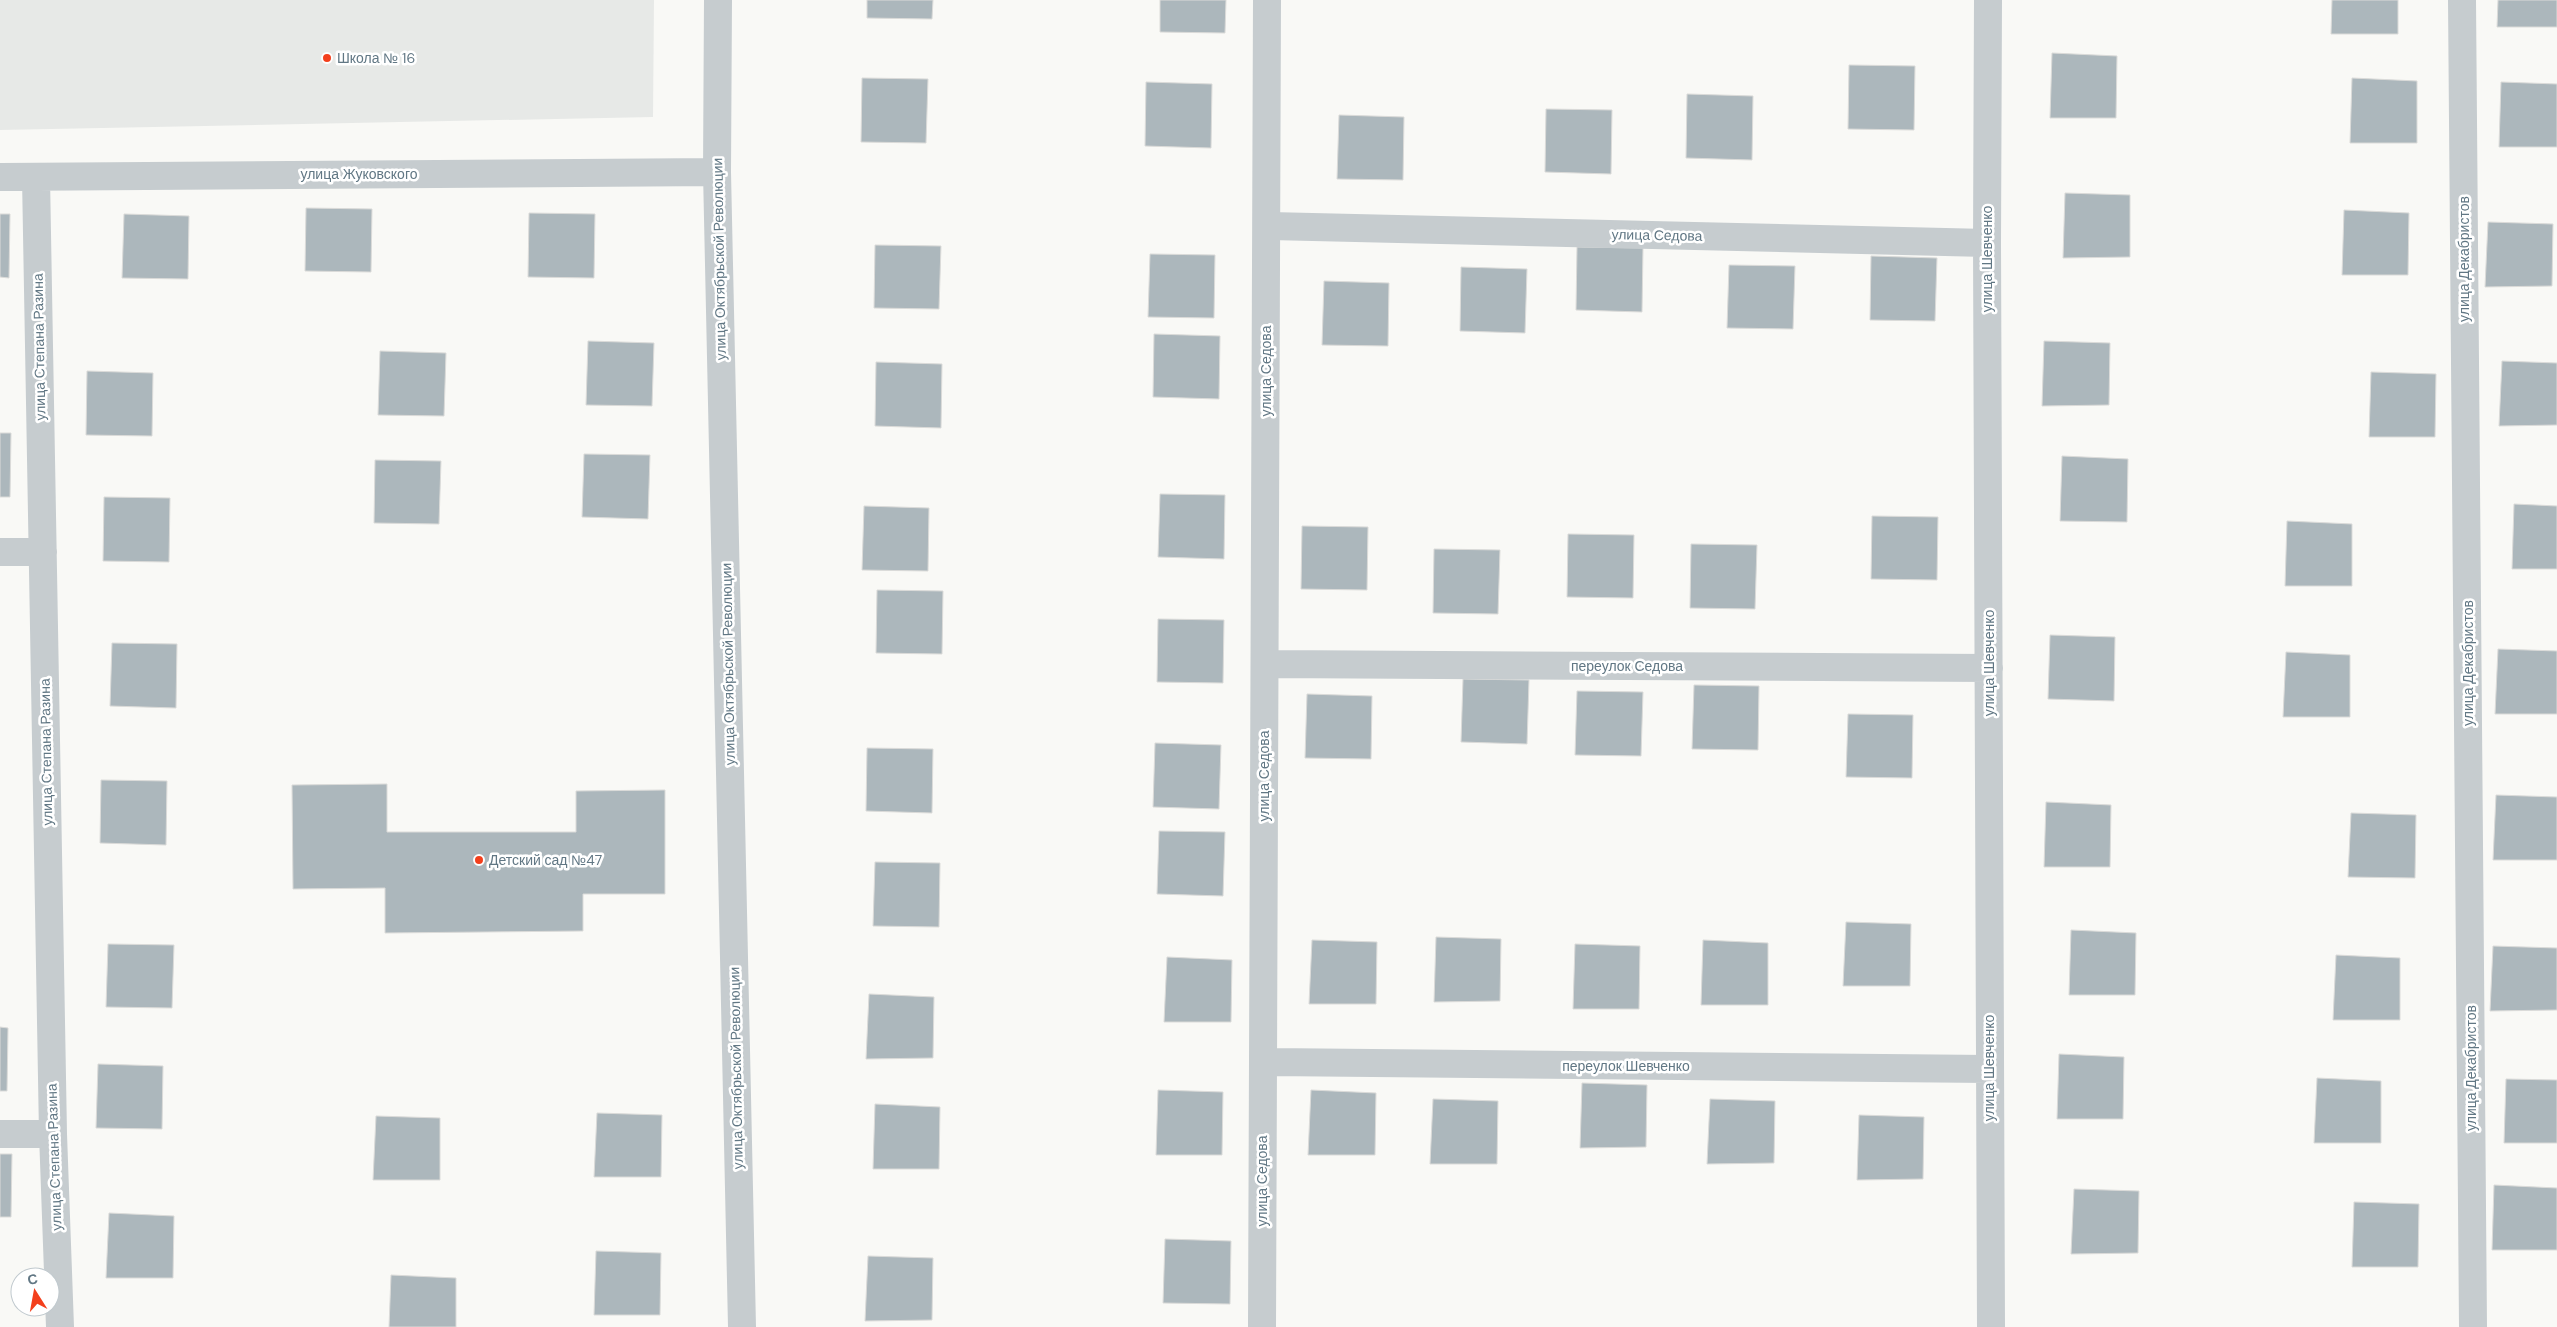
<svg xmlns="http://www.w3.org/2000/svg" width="2557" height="1327" viewBox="0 0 2557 1327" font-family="'DM Sans',sans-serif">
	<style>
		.built { fill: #e7e9e7 }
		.building { fill: #acb7bc; stroke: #dbdbd9 }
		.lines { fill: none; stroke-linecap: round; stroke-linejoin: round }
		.minor { stroke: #c6cccf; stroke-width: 28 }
		.poi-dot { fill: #f33f1c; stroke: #fff; stroke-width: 2 }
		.labels { text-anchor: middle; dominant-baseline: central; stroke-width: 5; stroke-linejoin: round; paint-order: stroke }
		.poi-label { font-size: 14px; fill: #617784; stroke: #fff; text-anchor: start }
		.street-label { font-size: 14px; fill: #617784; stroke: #fff }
	</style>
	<rect width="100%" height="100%" fill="#f9f9f6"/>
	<path class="built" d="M 0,0 L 654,0 L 653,117 L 0,130 Z"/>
	<path class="building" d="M 867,0 L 933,0 L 932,19 L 867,18 Z
		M 1160,0 L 1226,0 L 1225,33 L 1160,32 Z
		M 2332,0 L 2398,0 L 2398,34 L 2331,34 Z
		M 2498,0 L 2557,0 L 2557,27 L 2497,27 Z
		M 2052,53 L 2117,56 L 2116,118 L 2050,118 Z
		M 1849,65 L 1915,66 L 1914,130 L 1848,129 Z
		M 862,78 L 928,79 L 926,143 L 861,142 Z
		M 2352,78 L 2417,81 L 2417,143 L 2350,143 Z
		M 1146,82 L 1212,84 L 1211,148 L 1145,146 Z
		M 2501,82 L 2557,84 L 2557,147 L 2499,147 Z
		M 1687,94 L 1753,96 L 1752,160 L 1686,158 Z
		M 1546,109 L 1612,110 L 1611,174 L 1545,172 Z
		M 1339,115 L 1404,117 L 1403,180 L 1337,179 Z
		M 2065,193 L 2130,195 L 2130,257 L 2063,258 Z
		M 306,208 L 372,209 L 371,272 L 305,271 Z
		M 2344,210 L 2409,213 L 2408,275 L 2342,275 Z
		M 529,213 L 595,214 L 594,278 L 528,277 Z
		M 0,214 L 10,214 L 9,278 L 0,277 Z
		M 124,214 L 189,216 L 188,279 L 122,278 Z
		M 2488,222 L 2553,224 L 2552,286 L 2485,287 Z
		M 875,245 L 941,246 L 939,309 L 874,308 Z
		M 1577,247 L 1643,248 L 1642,312 L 1576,310 Z
		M 1150,254 L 1215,255 L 1214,318 L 1148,317 Z
		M 1871,256 L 1937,258 L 1935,321 L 1870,320 Z
		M 1729,265 L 1795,266 L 1793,329 L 1727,328 Z
		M 1461,267 L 1527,269 L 1525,333 L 1460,331 Z
		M 1324,281 L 1389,283 L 1388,346 L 1322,345 Z
		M 1154,334 L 1220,336 L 1219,399 L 1153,397 Z
		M 588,341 L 654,343 L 652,406 L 586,405 Z
		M 2044,341 L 2110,343 L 2109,405 L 2042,406 Z
		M 380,351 L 446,353 L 444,416 L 378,415 Z
		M 2502,361 L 2557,363 L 2557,425 L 2499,426 Z
		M 876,362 L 942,364 L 941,428 L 875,426 Z
		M 87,371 L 153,373 L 152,436 L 86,435 Z
		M 2371,372 L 2436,374 L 2435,437 L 2369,437 Z
		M 0,433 L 11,433 L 10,497 L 0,497 Z
		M 584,454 L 650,455 L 648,519 L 582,517 Z
		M 2062,456 L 2128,459 L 2127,522 L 2060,521 Z
		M 375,460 L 441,461 L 439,524 L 374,523 Z
		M 1160,494 L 1225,495 L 1224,559 L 1158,557 Z
		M 104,497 L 170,498 L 169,562 L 103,561 Z
		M 2514,504 L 2557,506 L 2557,569 L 2512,569 Z
		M 864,506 L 929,508 L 928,571 L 862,570 Z
		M 1872,516 L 1938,517 L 1937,580 L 1871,579 Z
		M 2287,521 L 2352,524 L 2352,586 L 2285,586 Z
		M 1302,526 L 1368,527 L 1367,590 L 1301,589 Z
		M 1568,534 L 1634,535 L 1633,598 L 1567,597 Z
		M 1691,544 L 1757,545 L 1755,609 L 1690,608 Z
		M 1434,549 L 1500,550 L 1498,614 L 1433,613 Z
		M 877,590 L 943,591 L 942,654 L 876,653 Z
		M 1158,619 L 1224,620 L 1223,683 L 1157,682 Z
		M 2050,635 L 2115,637 L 2114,701 L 2048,699 Z
		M 112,643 L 177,644 L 176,708 L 110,706 Z
		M 2498,649 L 2557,651 L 2557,714 L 2495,714 Z
		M 2286,652 L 2350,655 L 2350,717 L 2283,717 Z
		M 1463,679 L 1529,680 L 1527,744 L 1461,742 Z
		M 1694,685 L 1759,686 L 1758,750 L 1692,749 Z
		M 1577,691 L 1643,692 L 1641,756 L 1575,755 Z
		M 1307,694 L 1372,696 L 1371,759 L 1305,758 Z
		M 1848,714 L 1913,715 L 1912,778 L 1846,777 Z
		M 1155,743 L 1221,745 L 1219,809 L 1153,807 Z
		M 867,748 L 933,749 L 932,813 L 866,811 Z
		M 101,780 L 167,781 L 166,845 L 100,843 Z
		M 387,784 L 387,832 L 576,832 L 576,791 L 665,790 L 665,894 L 583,894 L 583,931 L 385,933 L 385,888 L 293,889 L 292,785 Z
		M 2496,795 L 2557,797 L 2557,860 L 2493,860 Z
		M 2046,802 L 2111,805 L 2110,867 L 2044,867 Z
		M 2351,813 L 2416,815 L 2415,878 L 2348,877 Z
		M 1159,831 L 1225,832 L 1223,896 L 1157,894 Z
		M 875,862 L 940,863 L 939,927 L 873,926 Z
		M 1846,922 L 1911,924 L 1910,986 L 1843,986 Z
		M 2071,930 L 2136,933 L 2135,995 L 2069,995 Z
		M 1436,937 L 1501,939 L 1500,1001 L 1434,1002 Z
		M 1312,940 L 1377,942 L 1376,1004 L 1309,1004 Z
		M 1703,940 L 1768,943 L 1768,1005 L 1701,1005 Z
		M 108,944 L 174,945 L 172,1008 L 106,1007 Z
		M 1575,944 L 1640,946 L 1639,1009 L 1573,1009 Z
		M 2493,946 L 2557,948 L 2557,1010 L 2490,1011 Z
		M 2336,955 L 2400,958 L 2400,1020 L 2333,1020 Z
		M 1167,957 L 1232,960 L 1231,1022 L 1164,1022 Z
		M 869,994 L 934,997 L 933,1058 L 866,1059 Z
		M 0,1027 L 8,1028 L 7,1091 L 0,1091 Z
		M 2059,1054 L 2124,1057 L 2123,1119 L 2057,1119 Z
		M 98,1064 L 163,1066 L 162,1129 L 96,1128 Z
		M 2317,1078 L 2381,1081 L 2381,1143 L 2314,1143 Z
		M 2506,1079 L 2557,1080 L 2557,1143 L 2504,1143 Z
		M 1582,1083 L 1647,1085 L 1646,1147 L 1580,1148 Z
		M 1158,1090 L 1223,1092 L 1222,1155 L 1156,1155 Z
		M 1311,1090 L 1376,1093 L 1375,1155 L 1308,1155 Z
		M 1433,1099 L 1498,1101 L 1497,1164 L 1430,1164 Z
		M 1710,1099 L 1775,1101 L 1774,1163 L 1707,1164 Z
		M 875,1104 L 940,1107 L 939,1169 L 873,1169 Z
		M 597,1113 L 662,1115 L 661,1177 L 594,1177 Z
		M 1859,1115 L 1924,1117 L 1923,1179 L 1857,1180 Z
		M 376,1116 L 440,1118 L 440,1180 L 373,1180 Z
		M 0,1154 L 12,1154 L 11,1217 L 0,1217 Z
		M 2494,1185 L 2557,1188 L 2557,1250 L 2492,1250 Z
		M 2074,1189 L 2139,1191 L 2138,1253 L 2071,1254 Z
		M 2354,1202 L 2419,1204 L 2418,1267 L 2352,1267 Z
		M 109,1213 L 174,1216 L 173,1278 L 106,1278 Z
		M 1165,1239 L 1231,1241 L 1230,1304 L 1163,1303 Z
		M 596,1251 L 661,1253 L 660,1315 L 594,1315 Z
		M 868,1256 L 933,1258 L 932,1320 L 865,1321 Z
		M 391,1275 L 456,1278 L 456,1327 L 389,1327 Z"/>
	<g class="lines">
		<path class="minor" d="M 718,0 L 717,172 L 742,1327
			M 1988,0 L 1987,243 L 1991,1327
			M 2462,0 L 2473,1327
			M 0,177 L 717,172
			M 36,177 L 53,1134 L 60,1327
			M 1267,226 L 1987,243
			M 0,552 L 43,552
			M 1265,664 L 1989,668
			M 1263,1062 L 1989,1069
			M 0,1134 L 53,1134
			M 1262,1327 L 1267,0"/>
	</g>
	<g class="poi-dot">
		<circle cx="327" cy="58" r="5"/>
		<circle cx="479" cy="860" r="5"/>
	</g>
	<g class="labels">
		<g class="poi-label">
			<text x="337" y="58">Школа № 16</text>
			<text x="489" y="860">Детский сад №47</text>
		</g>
		<g class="street-label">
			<text x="359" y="174">улица Жуковского</text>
			<text transform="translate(1657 235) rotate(1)">улица Седова</text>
			<text transform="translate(719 259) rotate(-91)">улица Октябрьской Революции</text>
			<text transform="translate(1987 259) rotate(-90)">улица Шевченко</text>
			<text transform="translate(2464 259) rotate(-90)">улица Декабристов</text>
			<text transform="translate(39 347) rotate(-91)">улица Степана Разина</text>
			<text transform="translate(1266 371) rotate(-90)">улица Седова</text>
			<text transform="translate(1989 663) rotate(-90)">улица Шевченко</text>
			<text transform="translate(2468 663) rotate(-90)">улица Декабристов</text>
			<text transform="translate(728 664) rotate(-91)">улица Октябрьской Революции</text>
			<text x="1627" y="666">переулок Седова</text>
			<text transform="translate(46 752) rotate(-91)">улица Степана Разина</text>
			<text transform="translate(1264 776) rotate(-90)">улица Седова</text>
			<text x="1626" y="1066">переулок Шевченко</text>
			<text transform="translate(736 1068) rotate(-91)">улица Октябрьской Революции</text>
			<text transform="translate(1989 1068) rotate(-90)">улица Шевченко</text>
			<text transform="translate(2471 1068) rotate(-90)">улица Декабристов</text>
			<text transform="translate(54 1157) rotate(-92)">улица Степана Разина</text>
			<text transform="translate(1262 1181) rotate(-90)">улица Седова</text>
		</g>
	</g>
	<g transform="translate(35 1292) rotate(349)"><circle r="24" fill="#ffffff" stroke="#c0c9ce"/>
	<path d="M0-4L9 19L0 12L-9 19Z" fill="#f33f1c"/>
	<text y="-8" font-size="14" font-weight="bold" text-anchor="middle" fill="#617784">С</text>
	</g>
</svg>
